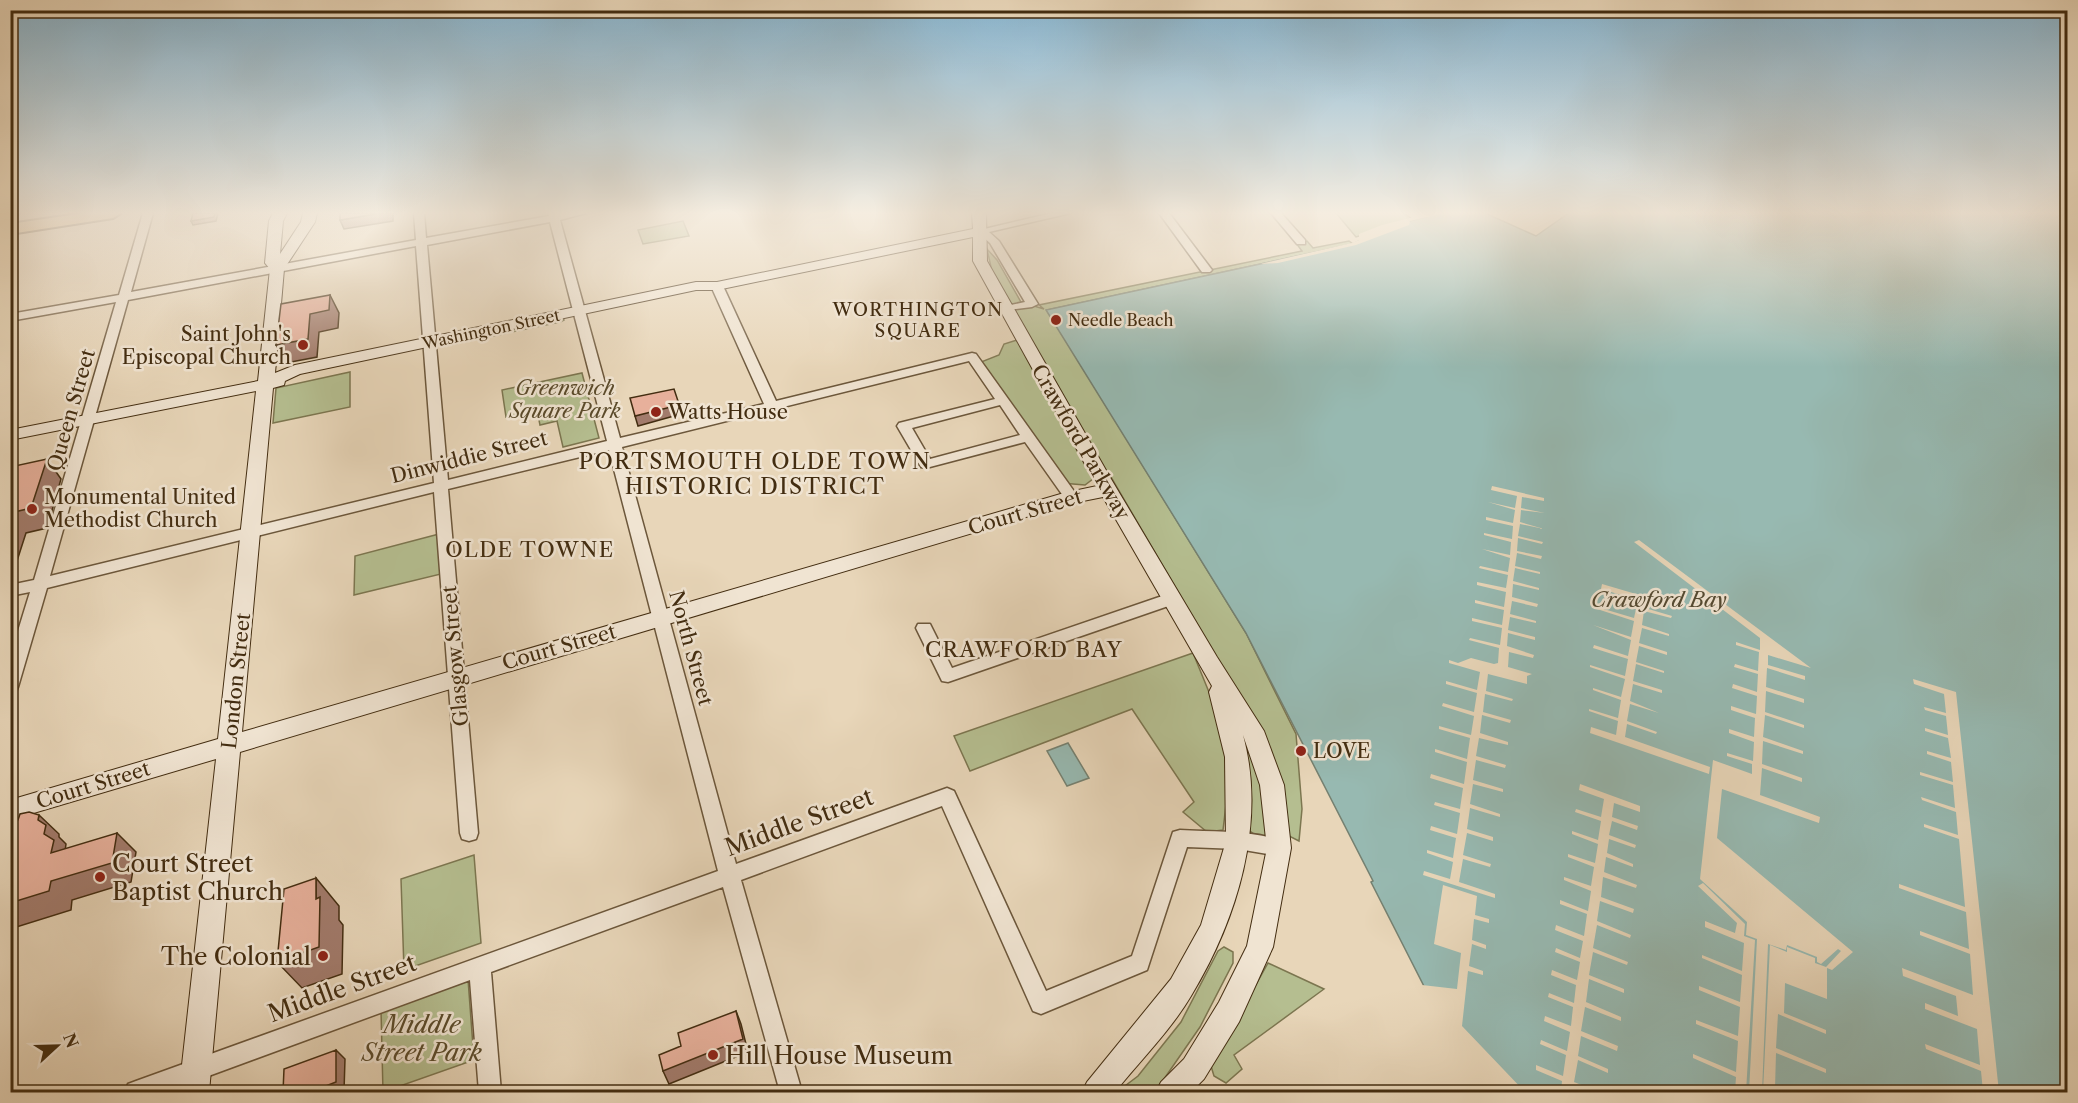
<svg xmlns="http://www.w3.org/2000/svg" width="2078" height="1103" viewBox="0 0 2078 1103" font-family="'Libre Caslon Text',serif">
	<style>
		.green { fill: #b5be90; stroke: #7c7650; stroke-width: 1.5 }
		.water { fill: #97b9b1; stroke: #758171; stroke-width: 1.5 }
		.pier { fill: #e8d6b9 }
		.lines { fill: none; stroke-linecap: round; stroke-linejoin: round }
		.street-casing { stroke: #6c573b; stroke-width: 3 }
		.secondary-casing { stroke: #432d11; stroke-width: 2 }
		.primary-casing { stroke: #432d11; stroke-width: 4 }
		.street { fill: #f0e4d2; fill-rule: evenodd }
		.secondary { fill: #f0e4d2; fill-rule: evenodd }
		.primary { fill: #e4bb7c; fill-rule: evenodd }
		.shaded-wall { fill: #a27b6c; stroke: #432d11; stroke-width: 1.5 }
		.building { fill: #e7b09b; stroke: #432d11; stroke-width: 1.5 }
		.poi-dot { fill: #8f2418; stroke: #f0e4d2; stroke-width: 2 }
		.labels { text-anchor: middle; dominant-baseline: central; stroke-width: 5; stroke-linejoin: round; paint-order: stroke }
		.far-poi-label { font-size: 16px; fill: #432d11; stroke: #f0e4d2; text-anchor: start }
		.far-street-label { font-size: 16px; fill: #432d11; stroke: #f0e4d2 }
		.far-neighbourhood-label { font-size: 18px; letter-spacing: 1.5px; fill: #432d11; stroke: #f0e4d2 }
		.poi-label { font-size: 20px; fill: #432d11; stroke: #f0e4d2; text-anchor: start }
		.park-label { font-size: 20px; font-style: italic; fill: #5a4a2a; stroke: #f0e4d2 }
		.street-label { font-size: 20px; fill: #432d11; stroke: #f0e4d2 }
		.neighbourhood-label { font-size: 21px; letter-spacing: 1.5px; fill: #432d11; stroke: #f0e4d2 }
		.water-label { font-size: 21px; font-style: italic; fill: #544931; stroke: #f0e4d2 }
		.quarter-label { font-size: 22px; letter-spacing: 1.5px; fill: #432d11; stroke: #f0e4d2 }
		.near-street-label { font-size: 24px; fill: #432d11; stroke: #f0e4d2 }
		.near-poi-label { font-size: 24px; fill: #432d11; stroke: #f0e4d2; text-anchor: start }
		.near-park-label { font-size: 24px; font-style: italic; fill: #5a4a2a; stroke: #f0e4d2 }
	</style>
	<rect width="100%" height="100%" fill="#e8d6b9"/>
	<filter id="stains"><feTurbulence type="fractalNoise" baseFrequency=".00333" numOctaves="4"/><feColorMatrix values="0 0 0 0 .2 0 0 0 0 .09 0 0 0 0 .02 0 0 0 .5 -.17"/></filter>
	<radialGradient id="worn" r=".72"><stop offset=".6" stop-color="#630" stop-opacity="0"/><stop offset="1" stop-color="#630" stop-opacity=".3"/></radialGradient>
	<path class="green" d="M 1336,213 L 1404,213 L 1413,220 L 1356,237 Z
		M 683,221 L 689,236 L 643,244 L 638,230 Z
		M 1307,241 L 1313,248 L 1349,241 L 1353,244 L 1047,310 L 1246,633 L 1296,734 L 1302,809 L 1299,841 L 1289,836 L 1261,734 L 1111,477 L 1093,479 L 1085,485 L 1061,483 L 981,362 L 999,355 L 1004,344 L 1017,340 L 993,276 L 987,249 L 997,260 L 1021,302 L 1044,309 L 1039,305 L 1302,251 L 1296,243 Z
		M 563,317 L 564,320 L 560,322 L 445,346 L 440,345 Z
		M 350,372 L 350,407 L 273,423 L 276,388 Z
		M 582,373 L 599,438 L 563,447 L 557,421 L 540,425 L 537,410 L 506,417 L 502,390 Z
		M 439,534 L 441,574 L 354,595 L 355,556 Z
		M 1193,653 L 1222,724 L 1229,779 L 1223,830 L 1207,832 L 1183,812 L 1194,802 L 1132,709 L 970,771 L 954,736 Z
		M 1238,718 L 1253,743 L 1269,834 L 1259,838 L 1250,831 L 1248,776 Z
		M 474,855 L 481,943 L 404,970 L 401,879 Z
		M 1224,947 L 1233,952 L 1233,963 L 1200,1027 L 1155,1092 L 1117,1092 L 1138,1076 L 1181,1022 L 1218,951 Z
		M 1268,963 L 1324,989 L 1234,1055 L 1242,1069 L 1226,1083 L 1214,1076 L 1211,1066 Z
		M 468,979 L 474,1060 L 383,1092 L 381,1010 Z"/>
	<path class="water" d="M 1440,213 L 1485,213 L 1536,236 L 1569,213 L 2067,213 L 2067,1092 L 1520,1092 L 1429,996 L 1371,882 L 1373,881 L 1246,633 L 1046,310 L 1353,244 L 1383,228 Z
		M 1068,743 L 1089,778 L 1067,786 L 1047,751 Z"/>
	<path class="pier" d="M 1430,213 L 1444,213 L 1410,221 L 1409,225 L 1356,245 L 1278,263 L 1260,264 L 1352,243 L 1359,240 L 1359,234 L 1382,225 Z
		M 1492,486 L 1544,498 L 1544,501 L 1522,497 L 1521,508 L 1545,513 L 1521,510 L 1520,522 L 1544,529 L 1520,524 L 1518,536 L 1543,542 L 1542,544 L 1518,538 L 1517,551 L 1542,556 L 1541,559 L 1517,553 L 1515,566 L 1540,572 L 1540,574 L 1515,568 L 1513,581 L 1539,588 L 1539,590 L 1513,584 L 1512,597 L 1538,604 L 1537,607 L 1512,601 L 1510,614 L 1536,621 L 1536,623 L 1510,617 L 1508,630 L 1535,637 L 1535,640 L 1508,633 L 1507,646 L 1534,655 L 1533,658 L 1509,652 L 1508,667 L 1532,674 L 1527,676 L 1527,684 L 1488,674 L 1486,691 L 1513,699 L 1512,701 L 1485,694 L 1483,712 L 1511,720 L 1510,723 L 1482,715 L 1480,733 L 1508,742 L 1508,745 L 1479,738 L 1476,756 L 1506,765 L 1505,768 L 1476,760 L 1473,780 L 1503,789 L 1503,792 L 1473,784 L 1470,804 L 1500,814 L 1500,817 L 1470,808 L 1467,829 L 1493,837 L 1493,841 L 1467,833 L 1463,855 L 1491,864 L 1490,867 L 1463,859 L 1459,882 L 1495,894 L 1495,898 L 1423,875 L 1424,871 L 1450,879 L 1453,862 L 1427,853 L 1427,850 L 1453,858 L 1456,838 L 1430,830 L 1431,826 L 1457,834 L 1460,813 L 1434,805 L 1435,802 L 1460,809 L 1463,788 L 1430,778 L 1431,774 L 1464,784 L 1467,762 L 1435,752 L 1435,749 L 1467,759 L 1470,738 L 1439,729 L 1439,726 L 1471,735 L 1474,716 L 1442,706 L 1443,703 L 1474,712 L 1477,693 L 1446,684 L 1446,681 L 1477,690 L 1480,672 L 1449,663 L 1449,660 L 1458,663 L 1471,658 L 1494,664 L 1498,663 L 1499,648 L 1469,640 L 1470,638 L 1500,645 L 1502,628 L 1472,621 L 1472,618 L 1502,625 L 1504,610 L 1475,603 L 1475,600 L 1504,607 L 1506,592 L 1477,585 L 1477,582 L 1506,588 L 1508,575 L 1479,568 L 1480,566 L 1508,572 L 1510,558 L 1482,549 L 1510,555 L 1511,542 L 1484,535 L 1484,533 L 1512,539 L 1513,526 L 1486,520 L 1486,517 L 1513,523 L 1515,510 L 1488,502 L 1515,508 L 1517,496 L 1491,490 Z
		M 1639,540 L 1811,668 L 1768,655 L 1768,665 L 1805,676 L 1805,680 L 1767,668 L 1766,687 L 1804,699 L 1804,703 L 1766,691 L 1765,712 L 1804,725 L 1804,728 L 1765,715 L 1763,737 L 1803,751 L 1803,754 L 1763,741 L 1762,764 L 1802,778 L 1802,782 L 1762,768 L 1760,795 L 1820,817 L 1819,823 L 1722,789 L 1717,838 L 1853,952 L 1832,970 L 1827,968 L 1827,999 L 1785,983 L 1784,1013 L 1826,1030 L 1826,1034 L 1778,1014 L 1776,1048 L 1826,1069 L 1826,1073 L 1776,1053 L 1775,1088 L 1785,1092 L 1763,1092 L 1770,945 L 1787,952 L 1787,947 L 1815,958 L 1815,963 L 1826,967 L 1841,951 L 1838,949 L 1821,964 L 1817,962 L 1817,957 L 1787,945 L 1786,950 L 1768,944 L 1762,1092 L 1749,1092 L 1757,939 L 1746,935 L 1747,922 L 1700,879 L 1713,760 L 1752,774 L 1752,764 L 1727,756 L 1727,753 L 1753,761 L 1754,742 L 1729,733 L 1729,729 L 1754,737 L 1755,718 L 1731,710 L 1731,706 L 1756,714 L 1757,696 L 1732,688 L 1733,684 L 1757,692 L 1758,674 L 1734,667 L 1735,664 L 1758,671 L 1759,652 L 1736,645 L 1736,642 L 1760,650 L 1760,638 L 1634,542 Z
		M 1602,584 L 1653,599 L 1652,603 L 1646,601 L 1645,608 L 1672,616 L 1671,618 L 1644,611 L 1642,625 L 1669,634 L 1669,636 L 1642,628 L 1639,643 L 1667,652 L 1667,655 L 1639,646 L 1636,662 L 1664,671 L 1664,673 L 1636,664 L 1633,681 L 1662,690 L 1662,693 L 1633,684 L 1630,701 L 1659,713 L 1630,704 L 1627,721 L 1657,732 L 1656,734 L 1627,724 L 1625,737 L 1710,767 L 1709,774 L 1590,733 L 1591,727 L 1616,735 L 1618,721 L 1589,711 L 1589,709 L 1618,718 L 1621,700 L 1593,690 L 1593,688 L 1621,697 L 1625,679 L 1590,667 L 1590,665 L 1625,676 L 1628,659 L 1593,648 L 1594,645 L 1628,656 L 1631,640 L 1593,625 L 1631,637 L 1634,621 L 1597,609 L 1597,607 L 1634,618 L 1638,600 L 1601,589 Z
		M 1913,679 L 1956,692 L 1999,1092 L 1983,1092 L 1981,1071 L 1926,1049 L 1925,1044 L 1980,1065 L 1977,1029 L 1925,1009 L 1925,1003 L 1958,1016 L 1956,996 L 1903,976 L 1902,968 L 1973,995 L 1970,954 L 1920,935 L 1920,931 L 1969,949 L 1966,912 L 1899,888 L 1899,884 L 1965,907 L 1959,839 L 1924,827 L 1924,824 L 1958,835 L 1956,812 L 1922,800 L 1921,797 L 1955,808 L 1953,785 L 1920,775 L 1920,772 L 1953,782 L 1951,762 L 1927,754 L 1927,751 L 1951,758 L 1948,738 L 1925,731 L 1925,728 L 1948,735 L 1946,716 L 1925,710 L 1924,707 L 1946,713 L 1944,694 L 1914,684 Z
		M 1580,784 L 1640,806 L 1640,812 L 1614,803 L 1612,817 L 1638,826 L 1637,830 L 1612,821 L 1609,835 L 1636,845 L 1635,848 L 1609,839 L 1607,853 L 1633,864 L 1633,867 L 1606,857 L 1604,872 L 1637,885 L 1636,888 L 1603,877 L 1601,897 L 1634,909 L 1633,913 L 1600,901 L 1597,921 L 1631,935 L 1630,938 L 1597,925 L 1593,948 L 1628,962 L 1627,965 L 1593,952 L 1589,975 L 1624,989 L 1624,993 L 1589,979 L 1586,1002 L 1621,1017 L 1621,1021 L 1585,1007 L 1581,1031 L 1618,1046 L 1617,1051 L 1581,1036 L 1578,1056 L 1608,1069 L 1608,1073 L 1578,1060 L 1574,1082 L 1599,1092 L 1587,1092 L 1574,1087 L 1573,1092 L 1561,1092 L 1562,1081 L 1536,1070 L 1536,1065 L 1563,1076 L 1566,1055 L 1540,1044 L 1541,1040 L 1567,1051 L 1570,1032 L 1544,1021 L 1545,1016 L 1571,1026 L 1573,1007 L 1548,997 L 1549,993 L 1574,1003 L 1576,985 L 1551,975 L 1552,970 L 1577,980 L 1580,962 L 1555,952 L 1556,948 L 1580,958 L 1583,941 L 1555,930 L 1556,925 L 1584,936 L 1587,914 L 1560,904 L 1560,900 L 1588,911 L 1591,891 L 1564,880 L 1564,877 L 1591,886 L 1594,867 L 1568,857 L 1568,854 L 1595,863 L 1598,844 L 1572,834 L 1572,831 L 1598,840 L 1601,821 L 1575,812 L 1576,809 L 1601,817 L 1604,799 L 1579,790 Z
		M 1703,883 L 1745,924 L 1744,936 L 1755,940 L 1746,1092 L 1735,1092 L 1736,1077 L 1693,1058 L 1693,1054 L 1736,1072 L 1738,1041 L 1696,1024 L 1696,1020 L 1738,1036 L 1740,1007 L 1699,990 L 1699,986 L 1740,1002 L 1742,975 L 1702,958 L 1702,955 L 1742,971 L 1744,943 L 1705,927 L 1705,921 L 1735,933 L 1737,923 L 1698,886 Z
		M 1443,885 L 1477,896 L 1475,915 L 1489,919 L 1489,923 L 1474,919 L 1472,940 L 1486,945 L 1486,949 L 1472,944 L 1469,966 L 1483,971 L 1483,975 L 1468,971 L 1462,1026 L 1525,1092 L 1516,1092 L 1429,1000 L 1422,985 L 1457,989 L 1461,953 L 1434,944 Z"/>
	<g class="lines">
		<defs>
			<path id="street" d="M 143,213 L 153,213 L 131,292 L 416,240 L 414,213 L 424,213 L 426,238 L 549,216 L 548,213 L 586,213 L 560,220 L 620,438 L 764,404 L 711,286 L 717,283 L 723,286 L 776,401 L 972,353 L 976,354 L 1076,494 L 1078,497 L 1076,500 L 1066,500 L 1025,442 L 926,468 L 921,467 L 897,426 L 899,423 L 995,399 L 969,361 L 622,447 L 736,864 L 947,788 L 954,791 L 1046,991 L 1132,956 L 1173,832 L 1180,830 C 1215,832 1253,830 1286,842 L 1289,848 L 1286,854 L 1279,856 L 1238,849 L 1187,847 L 1147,970 L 1041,1014 L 1033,1011 L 942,806 L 741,880 L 802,1092 L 780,1092 L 723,887 L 491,972 L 501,1092 L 479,1092 L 470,980 L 165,1092 L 125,1092 L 128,1084 L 136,1081 L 718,871 L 609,450 L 448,489 L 478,833 L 476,839 L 469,841 L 462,839 L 460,833 L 434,492 L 47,588 L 18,687 L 16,692 L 10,693 L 10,657 L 30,592 L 10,596 L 10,585 L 34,580 L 116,302 L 10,321 L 10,314 L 119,295 ZM 550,222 L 607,441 L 448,480 L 427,245 ZM 416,246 L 434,483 L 50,576 L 128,300 ZM 1000,405 L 1020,435 L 930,459 L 912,428 Z
				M 1052,213 L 1071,213 L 989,232 L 999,241 L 1038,304 L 1032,307 L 1001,311 L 1001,307 L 1025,302 L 990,243 L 976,231 Z
				M 1159,213 L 1169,213 L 1212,270 L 1210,272 L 1202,272 Z
				M 1271,213 L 1281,213 L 1305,240 L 1305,244 L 1297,244 Z
				M 1171,593 L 1177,595 L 1179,599 L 1177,603 L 948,682 L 942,681 L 916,628 L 918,624 L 930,624 L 952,668 Z"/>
			<path id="secondary" d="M 10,213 L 20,213 L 10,221 Z
				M 273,213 L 287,213 L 283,221 L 280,254 L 301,222 L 303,213 L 317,213 L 315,222 L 284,269 L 275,373 L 295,365 L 696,282 L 717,282 L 973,229 L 972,213 L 986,213 L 987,261 L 1111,479 L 1217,657 L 1264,731 L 1284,785 L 1291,848 L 1273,947 L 1239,1022 L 1204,1079 L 1191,1092 L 1156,1092 L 1161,1082 L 1184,1059 L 1219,1002 L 1247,946 L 1267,848 L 1260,785 L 1243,735 C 1267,823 1237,920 1191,996 C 1171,1030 1140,1061 1115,1092 L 1082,1092 L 1087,1082 L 1171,979 L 1201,925 L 1226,841 L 1225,757 L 1209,692 L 1212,686 L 1103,497 L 1073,503 L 240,752 L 209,1092 L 179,1092 L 216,759 L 10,820 L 10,800 L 218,739 L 256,391 L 10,440 L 10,430 L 258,381 L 270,269 L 265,263 L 269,221 ZM 973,237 L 973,261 L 1097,486 L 1064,493 L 242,732 L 273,388 L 284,385 L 285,381 L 300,374 L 696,290 L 717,290 Z"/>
			<path id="primary" d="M 84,213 L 121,213 L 113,218 L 10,234 L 10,224 Z"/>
		</defs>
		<use href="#street" class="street-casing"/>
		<use href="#secondary" class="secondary-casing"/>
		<use href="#primary" class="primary-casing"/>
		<use href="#street" class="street"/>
		<use href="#secondary" class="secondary"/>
		<use href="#primary" class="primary"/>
	</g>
	<path class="shaded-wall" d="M 215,213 L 218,213 L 216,221 L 193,225 L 191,221 Z
		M 381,213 L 393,213 L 393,221 L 344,229 L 340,220 Z
		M 330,295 L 339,313 L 338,328 L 319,332 L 317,357 L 286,363 L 276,345 Z
		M 678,401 L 681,411 L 673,413 L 674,416 L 638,426 L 635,416 Z
		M 47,459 L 61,479 L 47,528 L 26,533 L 15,567 L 10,568 L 10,513 Z
		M 39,815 L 59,834 L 59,837 L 66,844 L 65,851 L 51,853 L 38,820 Z
		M 117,833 L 136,852 L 131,882 L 72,900 L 71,910 L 10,929 L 10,903 L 51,881 Z
		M 316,878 L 339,906 L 339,920 L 343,925 L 342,974 L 302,988 L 277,962 L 316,899 Z
		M 736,1011 L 741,1024 L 748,1052 L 669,1084 L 663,1071 Z
		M 336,1050 L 345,1059 L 344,1091 L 340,1092 L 318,1092 L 318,1089 Z"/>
	<path class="building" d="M 193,213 L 215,213 L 214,217 L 191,221 Z
		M 340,213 L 381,213 L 340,220 Z
		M 330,295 L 329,310 L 310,314 L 308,339 L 276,345 L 281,304 Z
		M 674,389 L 678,401 L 670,404 L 671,407 L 635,416 L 630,398 Z
		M 47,459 L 31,508 L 10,513 L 10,467 Z
		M 29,812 L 39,815 L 38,820 L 46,825 L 44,834 L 54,840 L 51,853 L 117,833 L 112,863 L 51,881 L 49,891 L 10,903 L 10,823 L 18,820 L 20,814 Z
		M 316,878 L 316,899 L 320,897 L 319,947 L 277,962 L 284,889 Z
		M 736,1011 L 743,1039 L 663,1071 L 659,1055 L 681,1046 L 678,1033 Z
		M 336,1050 L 336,1082 L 318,1089 L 318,1092 L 283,1092 L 284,1069 Z"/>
	<linearGradient id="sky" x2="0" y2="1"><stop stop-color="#87b6d2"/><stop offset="0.58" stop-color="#f5ede0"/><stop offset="1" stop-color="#f5ede0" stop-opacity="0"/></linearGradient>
	<rect width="2078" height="367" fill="url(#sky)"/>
	<g class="poi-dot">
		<circle cx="1056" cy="320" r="6"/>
		<circle cx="303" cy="345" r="6"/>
		<circle cx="656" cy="412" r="6"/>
		<circle cx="32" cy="509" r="6"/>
		<circle cx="1301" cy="751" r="6"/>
		<circle cx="100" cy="877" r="6"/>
		<circle cx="323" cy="956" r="6"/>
		<circle cx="713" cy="1055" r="6"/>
	</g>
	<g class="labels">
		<g class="far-poi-label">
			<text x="1068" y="320">Needle Beach</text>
		</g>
		<g class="far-street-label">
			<text transform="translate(491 329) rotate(-12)">Washington Street</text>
		</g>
		<g class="far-neighbourhood-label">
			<text x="918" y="310">WORTHINGTON<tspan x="918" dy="21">SQUARE</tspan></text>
		</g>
		<g class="poi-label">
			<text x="291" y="334" text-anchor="end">Saint John's<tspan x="291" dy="23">Episcopal Church</tspan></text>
			<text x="668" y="412">Watts House</text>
			<text x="44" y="497">Monumental United<tspan x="44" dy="23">Methodist Church</tspan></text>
			<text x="1313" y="751">LOVE</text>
		</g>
		<g class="park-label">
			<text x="565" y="388">Greenwich<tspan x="565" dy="23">Square Park</tspan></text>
		</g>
		<g class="street-label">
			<text transform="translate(71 410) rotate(-74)">Queen Street</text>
			<text transform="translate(1081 442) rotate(60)">Crawford Parkway</text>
			<text transform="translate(469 457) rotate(-14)">Dinwiddie Street</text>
			<text transform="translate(1025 512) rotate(-16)">Court Street</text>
			<text transform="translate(559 647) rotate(-16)">Court Street</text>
			<text transform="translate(691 648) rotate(75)">North Street</text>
			<text transform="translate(455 656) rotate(-95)">Glasgow Street</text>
			<text transform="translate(236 681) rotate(-84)">London Street</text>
			<text transform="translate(93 785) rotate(-17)">Court Street</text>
		</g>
		<g class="neighbourhood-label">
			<text x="530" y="549">OLDE TOWNE</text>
			<text x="1024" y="649">CRAWFORD BAY</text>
		</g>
		<g class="water-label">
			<text x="1659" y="599">Crawford Bay</text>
		</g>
		<g class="quarter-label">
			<text x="755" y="461">PORTSMOUTH OLDE TOWN<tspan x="755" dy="25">HISTORIC DISTRICT</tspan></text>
		</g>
		<g class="near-street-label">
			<text transform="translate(799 822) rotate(-20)">Middle Street</text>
			<text transform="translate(342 988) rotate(-20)">Middle Street</text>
		</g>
		<g class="near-poi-label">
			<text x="112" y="863">Court Street<tspan x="112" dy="28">Baptist Church</tspan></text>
			<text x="311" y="956" text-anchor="end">The Colonial</text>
			<text x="725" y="1055">Hill House Museum</text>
		</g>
		<g class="near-park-label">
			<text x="422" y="1024">Middle<tspan x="422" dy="28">Street Park</tspan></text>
		</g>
	</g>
	<rect width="2078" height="1103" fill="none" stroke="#e8d6b9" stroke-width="36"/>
	<rect x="12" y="12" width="2054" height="1079" fill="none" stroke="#432d11" stroke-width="3"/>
	<rect x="18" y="18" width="2042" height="1067" fill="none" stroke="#432d11" stroke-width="1.5"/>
	<g transform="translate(57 1046) rotate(68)" stroke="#f0e4d2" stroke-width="4.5" paint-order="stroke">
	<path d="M0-4.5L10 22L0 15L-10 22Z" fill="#432d11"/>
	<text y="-9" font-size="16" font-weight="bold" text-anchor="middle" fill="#432d11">N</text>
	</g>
	<rect width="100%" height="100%" filter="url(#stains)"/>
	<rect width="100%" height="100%" fill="url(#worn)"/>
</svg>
